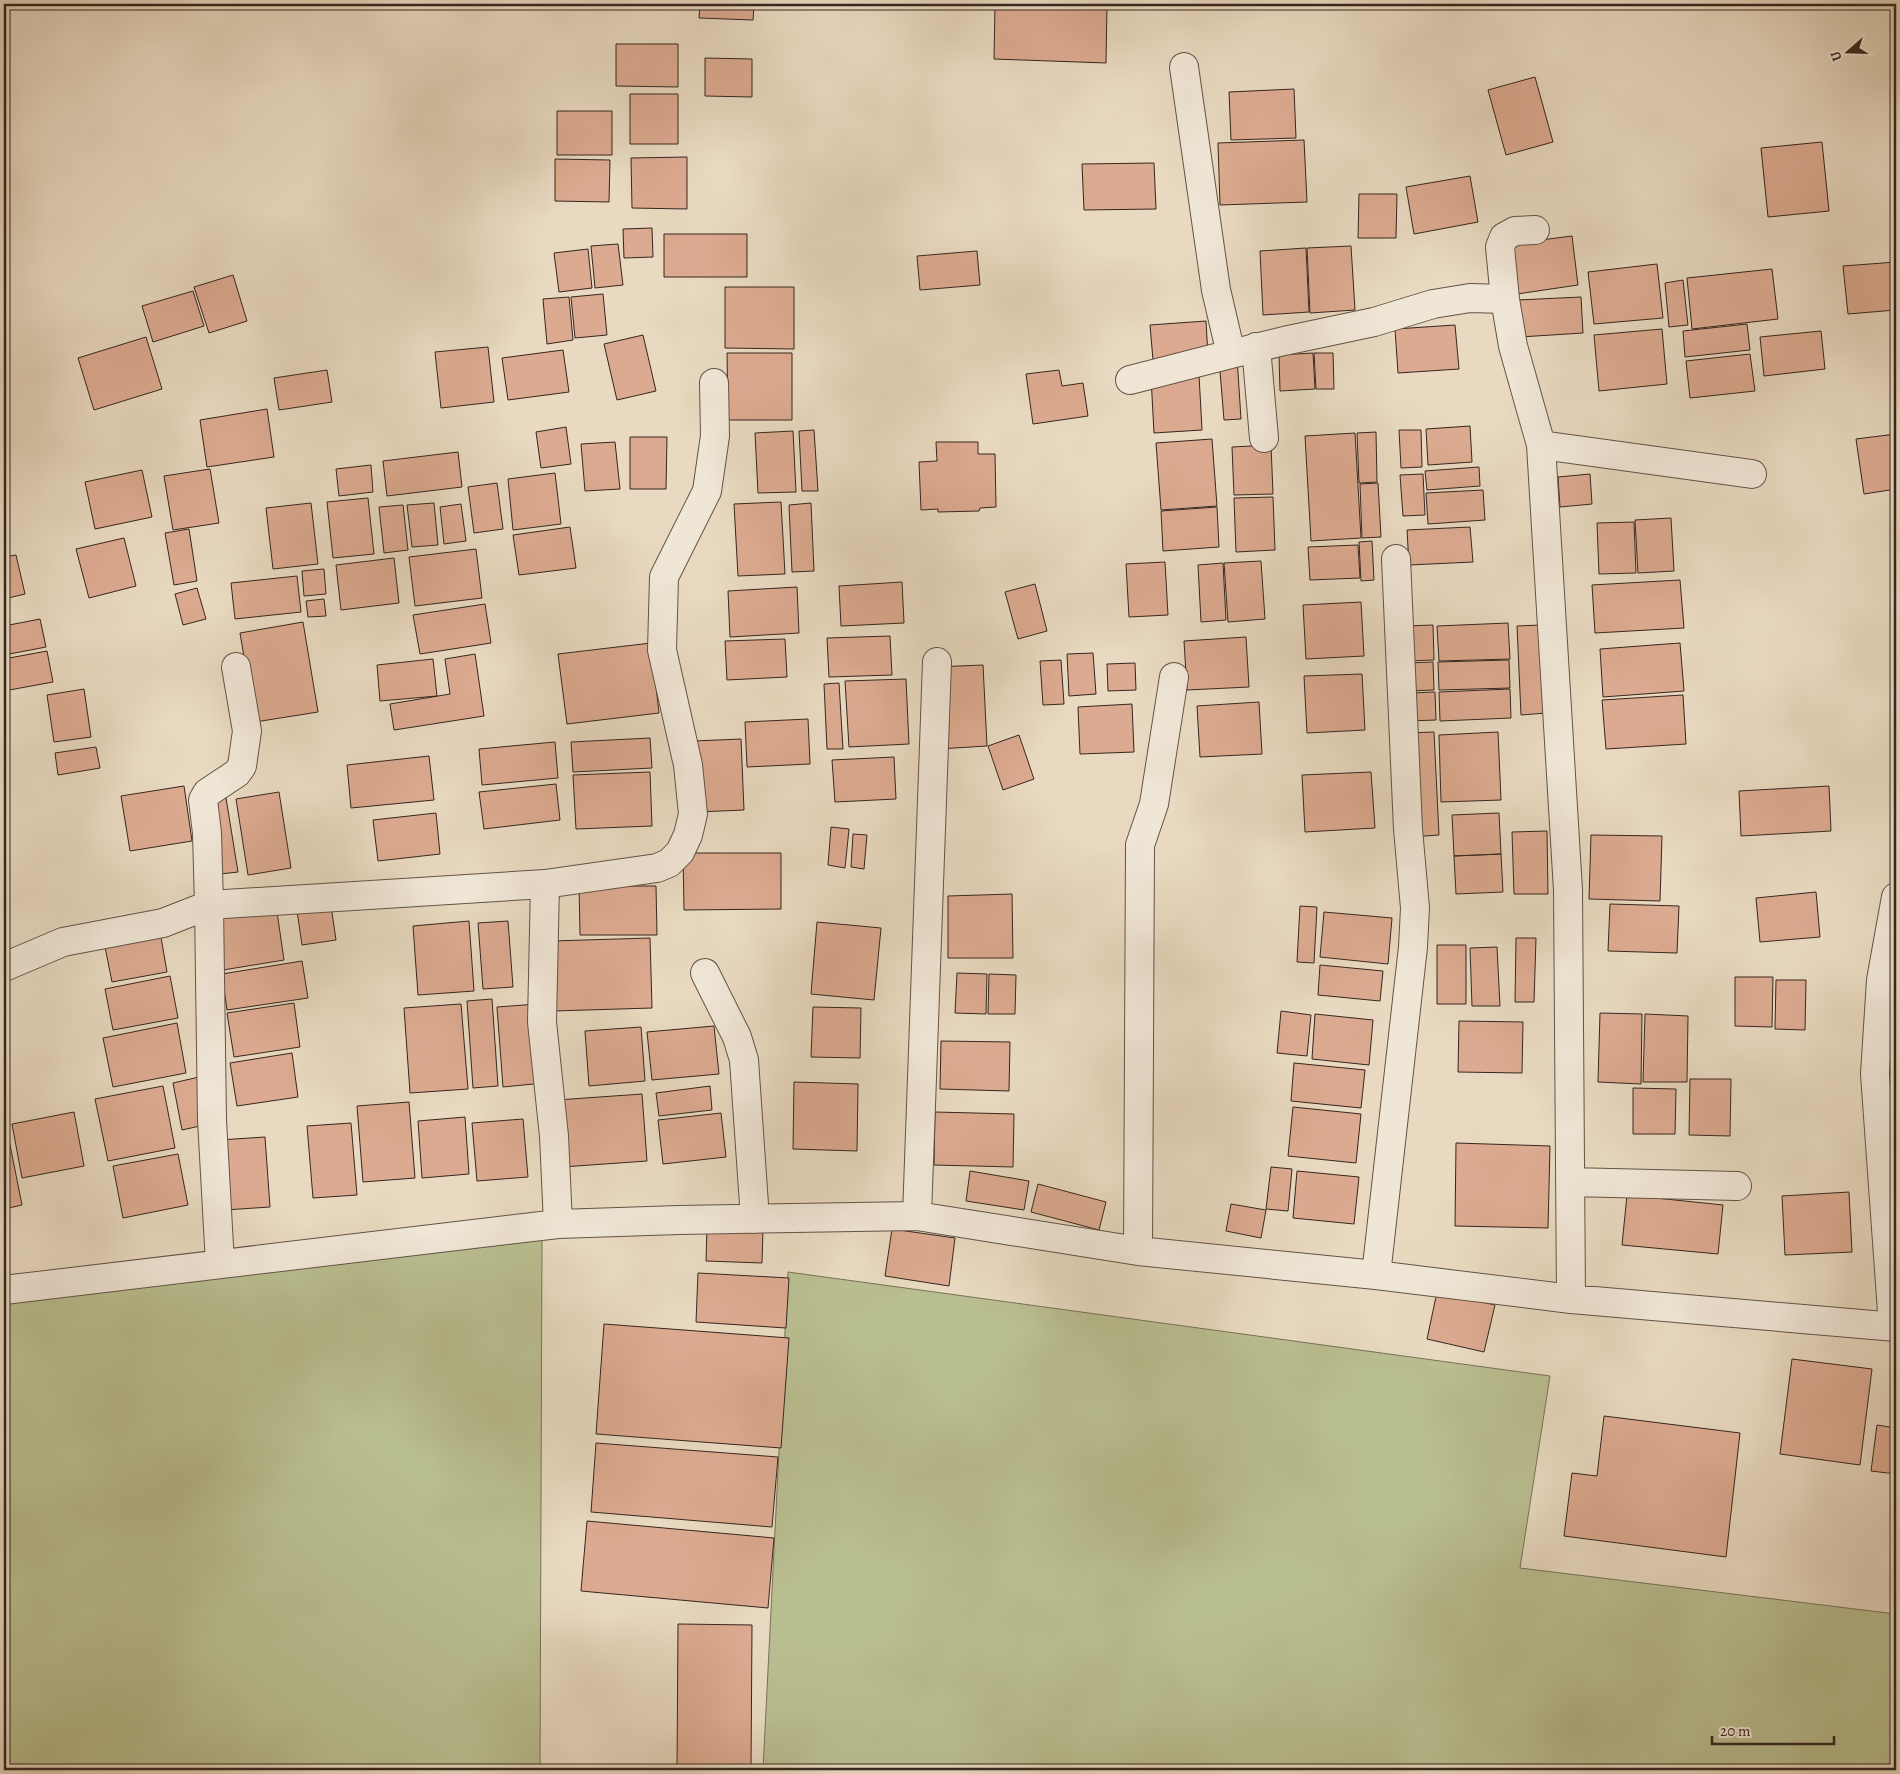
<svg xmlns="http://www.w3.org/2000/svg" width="1900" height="1774" viewBox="0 0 1900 1774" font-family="Alegreya,serif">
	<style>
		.green { fill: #b9be90; stroke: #787258 }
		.building { fill: #dcaa90; stroke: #36261f }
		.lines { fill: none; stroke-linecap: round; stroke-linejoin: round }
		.street-casing { stroke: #625347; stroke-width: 30 }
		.street { stroke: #f0e6d6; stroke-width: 28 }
	</style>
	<rect width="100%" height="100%" fill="#e8d9c0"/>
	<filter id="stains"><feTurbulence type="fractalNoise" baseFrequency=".004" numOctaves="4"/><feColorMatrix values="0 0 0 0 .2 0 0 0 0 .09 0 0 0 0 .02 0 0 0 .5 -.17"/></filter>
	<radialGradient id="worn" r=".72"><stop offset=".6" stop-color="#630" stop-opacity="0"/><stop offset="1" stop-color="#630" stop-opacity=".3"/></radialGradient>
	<path class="green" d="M 542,1238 L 540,1770 L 4,1770 L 4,1294 Z
		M 788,1272 L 1550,1376 L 1520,1568 L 1896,1614 L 1896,1770 L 763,1770 Z"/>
	<path class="building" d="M 700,4 L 754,4 L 753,20 L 699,18 Z
		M 995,4 L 1107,5 L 1106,63 L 994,59 Z
		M 616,44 L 678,44 L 678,87 L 616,86 Z
		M 705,58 L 752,59 L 752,97 L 705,96 Z
		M 1535,77 L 1553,142 L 1506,155 L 1488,90 Z
		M 1294,89 L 1296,138 L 1231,140 L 1229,92 Z
		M 630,94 L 678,94 L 678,144 L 630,144 Z
		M 557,111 L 612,111 L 612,155 L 557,155 Z
		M 1304,140 L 1307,202 L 1220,205 L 1218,143 Z
		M 1822,142 L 1829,211 L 1768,217 L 1761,148 Z
		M 687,157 L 687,209 L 632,208 L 631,158 Z
		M 555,159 L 610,160 L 609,202 L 555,201 Z
		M 1154,163 L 1156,209 L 1084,210 L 1082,164 Z
		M 1470,176 L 1478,222 L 1414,234 L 1406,187 Z
		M 1359,194 L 1397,194 L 1396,238 L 1358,238 Z
		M 652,228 L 653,257 L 624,258 L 623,229 Z
		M 664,234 L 747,234 L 747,277 L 664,277 Z
		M 1572,236 L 1578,285 L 1517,294 L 1510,244 Z
		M 618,244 L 623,285 L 595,288 L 591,246 Z
		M 1351,246 L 1355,310 L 1310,313 L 1307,248 Z
		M 1306,248 L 1309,312 L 1263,315 L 1260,251 Z
		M 588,249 L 592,288 L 559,292 L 554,253 Z
		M 977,251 L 980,285 L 920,290 L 917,256 Z
		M 1896,262 L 1896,310 L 1848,314 L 1843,266 Z
		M 1657,264 L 1663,318 L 1594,324 L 1588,272 Z
		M 1772,269 L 1778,319 L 1692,329 L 1687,278 Z
		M 233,275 L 247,321 L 209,333 L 194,287 Z
		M 1683,280 L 1688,325 L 1669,327 L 1665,283 Z
		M 725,287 L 794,287 L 794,349 L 725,348 Z
		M 193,291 L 204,326 L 153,342 L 142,306 Z
		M 603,294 L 607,335 L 575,338 L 571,297 Z
		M 569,297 L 573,340 L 547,344 L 543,299 Z
		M 1581,297 L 1583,333 L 1520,337 L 1518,300 Z
		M 1206,321 L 1208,356 L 1153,360 L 1150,325 Z
		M 1747,324 L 1750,350 L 1685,357 L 1683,331 Z
		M 1455,325 L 1459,369 L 1398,373 L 1395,329 Z
		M 1662,329 L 1667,384 L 1599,391 L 1594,335 Z
		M 1821,331 L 1825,369 L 1764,376 L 1760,337 Z
		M 643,335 L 656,391 L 617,400 L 604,344 Z
		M 146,337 L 162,389 L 94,410 L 78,358 Z
		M 488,347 L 494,402 L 441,408 L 435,352 Z
		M 563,350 L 569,392 L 508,400 L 502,358 Z
		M 727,353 L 792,353 L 792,420 L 728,420 Z
		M 1313,353 L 1315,389 L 1280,391 L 1279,355 Z
		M 1314,353 L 1333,353 L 1334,389 L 1316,389 Z
		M 1750,354 L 1755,391 L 1690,398 L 1686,361 Z
		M 1237,357 L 1241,419 L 1224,420 L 1219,359 Z
		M 327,370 L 332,402 L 279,410 L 274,378 Z
		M 1059,370 L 1062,386 L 1083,383 L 1088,416 L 1033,424 L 1026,374 Z
		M 1199,375 L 1202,430 L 1154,433 L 1151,377 Z
		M 267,409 L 274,457 L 207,467 L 200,420 Z
		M 1470,426 L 1472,462 L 1428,465 L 1426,429 Z
		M 566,427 L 571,464 L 541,468 L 536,432 Z
		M 814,430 L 818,491 L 802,491 L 799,431 Z
		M 1399,430 L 1421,430 L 1422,467 L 1401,468 Z
		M 793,431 L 796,492 L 758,493 L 755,433 Z
		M 1376,432 L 1377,482 L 1359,483 L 1357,433 Z
		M 1355,433 L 1361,538 L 1311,541 L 1305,436 Z
		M 1896,434 L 1896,489 L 1864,494 L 1856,439 Z
		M 630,437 L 667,437 L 666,489 L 630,489 Z
		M 1212,439 L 1217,506 L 1161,510 L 1156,443 Z
		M 615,442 L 620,489 L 585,491 L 581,444 Z
		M 936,442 L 978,442 L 978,454 L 995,454 L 996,507 L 980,508 L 979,511 L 938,512 L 938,509 L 921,510 L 919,462 L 937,461 Z
		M 1271,445 L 1273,494 L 1234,495 L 1232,447 Z
		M 458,452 L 462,487 L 387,496 L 383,461 Z
		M 371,465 L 373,492 L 339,496 L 336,469 Z
		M 1479,467 L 1480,486 L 1427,490 L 1425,471 Z
		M 210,469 L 219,523 L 173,530 L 164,476 Z
		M 142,470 L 152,517 L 95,529 L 85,482 Z
		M 555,473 L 561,524 L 513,530 L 508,479 Z
		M 1423,474 L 1425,515 L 1403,516 L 1400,475 Z
		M 1590,474 L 1592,504 L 1560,507 L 1558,477 Z
		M 497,483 L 503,529 L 474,533 L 468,487 Z
		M 1378,483 L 1381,537 L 1362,538 L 1360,484 Z
		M 1483,490 L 1485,520 L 1428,524 L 1426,493 Z
		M 1273,497 L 1275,550 L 1236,552 L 1234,498 Z
		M 368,498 L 374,554 L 333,558 L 327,502 Z
		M 781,502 L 785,574 L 738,576 L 734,504 Z
		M 311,503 L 318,564 L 273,569 L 266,508 Z
		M 434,503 L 438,545 L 412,547 L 407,505 Z
		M 811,503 L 814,571 L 792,572 L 789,505 Z
		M 461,504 L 466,541 L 444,544 L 440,507 Z
		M 403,505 L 408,550 L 384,553 L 379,507 Z
		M 1217,507 L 1219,547 L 1163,551 L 1161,511 Z
		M 1671,518 L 1674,571 L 1638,573 L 1635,520 Z
		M 1634,522 L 1636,573 L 1599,574 L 1597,523 Z
		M 570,527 L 576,568 L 519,575 L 513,535 Z
		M 1470,527 L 1473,562 L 1409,565 L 1407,530 Z
		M 189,529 L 197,581 L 174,585 L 165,533 Z
		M 124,538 L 136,586 L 89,598 L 76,549 Z
		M 1372,541 L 1374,580 L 1361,581 L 1359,542 Z
		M 1358,545 L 1360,578 L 1310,580 L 1308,547 Z
		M 476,549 L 482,598 L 415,606 L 409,557 Z
		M 16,555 L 25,594 L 4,599 L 4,557 Z
		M 394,558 L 399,603 L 341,610 L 336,565 Z
		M 1261,561 L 1265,619 L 1228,622 L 1224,563 Z
		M 1165,562 L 1168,615 L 1129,617 L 1126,564 Z
		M 1223,563 L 1226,620 L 1201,622 L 1198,565 Z
		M 324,569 L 326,594 L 304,596 L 302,571 Z
		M 297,576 L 301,612 L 235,619 L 231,583 Z
		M 1680,580 L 1684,628 L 1595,633 L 1592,585 Z
		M 902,582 L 904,623 L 841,626 L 839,586 Z
		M 1035,584 L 1047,631 L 1018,639 L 1005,592 Z
		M 797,587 L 799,633 L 730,637 L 728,591 Z
		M 197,588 L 206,619 L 183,625 L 175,594 Z
		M 324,599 L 326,616 L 308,617 L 306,601 Z
		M 1361,602 L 1364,656 L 1306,659 L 1303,605 Z
		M 485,604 L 491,643 L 420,654 L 413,615 Z
		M 40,619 L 46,647 L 4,655 L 4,626 Z
		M 303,622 L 318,712 L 255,722 L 240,633 Z
		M 1508,623 L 1510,659 L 1439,661 L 1437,626 Z
		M 1433,625 L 1434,660 L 1408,661 L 1406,626 Z
		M 1541,625 L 1546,713 L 1521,715 L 1517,626 Z
		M 890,636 L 892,675 L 829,677 L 827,638 Z
		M 1246,637 L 1249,687 L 1187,690 L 1184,641 Z
		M 785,639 L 787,677 L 727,680 L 725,641 Z
		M 651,643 L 659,713 L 567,724 L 558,654 Z
		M 1680,643 L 1684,691 L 1603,697 L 1600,649 Z
		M 47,651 L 53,682 L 4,691 L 4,659 Z
		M 1093,653 L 1096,694 L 1069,696 L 1067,654 Z
		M 475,654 L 484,716 L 394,730 L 390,704 L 450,694 L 445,659 Z
		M 433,659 L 437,696 L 380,701 L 377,665 Z
		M 1061,660 L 1064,704 L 1043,705 L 1040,661 Z
		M 1509,660 L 1510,688 L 1439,690 L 1438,662 Z
		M 1433,662 L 1434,690 L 1408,691 L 1407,663 Z
		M 1135,663 L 1136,690 L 1108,691 L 1107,664 Z
		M 983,665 L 987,746 L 938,749 L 934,667 Z
		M 1362,674 L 1365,730 L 1307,733 L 1304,676 Z
		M 906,679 L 909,744 L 849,747 L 845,681 Z
		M 839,683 L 843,749 L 827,749 L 824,684 Z
		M 84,689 L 91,737 L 54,742 L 47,695 Z
		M 1510,689 L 1511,718 L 1440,721 L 1439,692 Z
		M 1435,692 L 1436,720 L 1409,721 L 1409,693 Z
		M 1683,695 L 1686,744 L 1606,749 L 1602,700 Z
		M 1259,702 L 1262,754 L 1200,757 L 1197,706 Z
		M 1132,704 L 1134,752 L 1080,754 L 1078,707 Z
		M 808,719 L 810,764 L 747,767 L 745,722 Z
		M 1434,732 L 1439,835 L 1411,837 L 1407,733 Z
		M 1498,732 L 1501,800 L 1441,802 L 1439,735 Z
		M 1019,735 L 1034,779 L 1003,790 L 988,746 Z
		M 650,738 L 652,768 L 573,772 L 571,742 Z
		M 741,739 L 744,810 L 697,812 L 694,741 Z
		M 555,742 L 558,778 L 482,785 L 479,749 Z
		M 96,747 L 100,768 L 58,775 L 55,753 Z
		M 429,756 L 434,800 L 351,808 L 347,765 Z
		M 894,757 L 896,799 L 835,802 L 832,760 Z
		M 650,772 L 652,826 L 576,829 L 573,775 Z
		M 1371,772 L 1375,828 L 1305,832 L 1302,775 Z
		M 556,784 L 560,820 L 484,829 L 479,792 Z
		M 184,786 L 192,841 L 130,851 L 121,796 Z
		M 1829,786 L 1831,831 L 1741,836 L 1739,791 Z
		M 279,792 L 291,868 L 248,875 L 236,799 Z
		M 226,798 L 238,872 L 220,874 L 209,801 Z
		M 436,813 L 440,854 L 378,861 L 373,820 Z
		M 1499,813 L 1501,854 L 1454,856 L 1452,815 Z
		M 831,827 L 849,829 L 845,868 L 828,865 Z
		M 1547,831 L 1548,894 L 1514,894 L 1512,832 Z
		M 853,834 L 867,835 L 864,869 L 851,867 Z
		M 1591,835 L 1662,836 L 1660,901 L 1589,899 Z
		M 683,853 L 781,853 L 781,909 L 684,910 Z
		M 1501,854 L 1503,892 L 1456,894 L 1454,856 Z
		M 579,886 L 656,886 L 657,935 L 580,935 Z
		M 1816,892 L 1820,937 L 1760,942 L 1756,898 Z
		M 1012,894 L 1013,958 L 948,958 L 948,896 Z
		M 330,899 L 336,940 L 302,945 L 296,904 Z
		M 1610,904 L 1679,906 L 1677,953 L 1608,951 Z
		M 276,905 L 284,960 L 223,970 L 215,915 Z
		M 1300,906 L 1317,907 L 1314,963 L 1297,962 Z
		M 1324,912 L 1392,918 L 1388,964 L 1320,957 Z
		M 469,921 L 474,991 L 418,995 L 413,926 Z
		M 508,921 L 513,987 L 483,989 L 478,923 Z
		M 817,922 L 881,928 L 874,1000 L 811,994 Z
		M 159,926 L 167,972 L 112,982 L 103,937 Z
		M 650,938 L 652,1008 L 554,1011 L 552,941 Z
		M 1516,938 L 1536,938 L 1534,1002 L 1515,1002 Z
		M 1437,945 L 1466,945 L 1466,1004 L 1437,1004 Z
		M 1497,947 L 1500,1006 L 1472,1006 L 1470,948 Z
		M 302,961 L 308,998 L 227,1010 L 222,974 Z
		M 1320,965 L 1383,971 L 1380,1001 L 1318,995 Z
		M 957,973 L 987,974 L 986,1014 L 955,1013 Z
		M 989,974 L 1016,975 L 1015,1014 L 988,1014 Z
		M 170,976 L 178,1018 L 113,1030 L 105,989 Z
		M 1735,977 L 1773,977 L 1772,1027 L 1735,1026 Z
		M 1889,978 L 1896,978 L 1896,1032 L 1888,1032 Z
		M 1776,980 L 1806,980 L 1805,1030 L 1775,1029 Z
		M 492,999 L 498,1086 L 473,1088 L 467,1001 Z
		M 294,1003 L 300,1047 L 234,1057 L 227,1013 Z
		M 461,1004 L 468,1089 L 410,1093 L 404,1008 Z
		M 538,1004 L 544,1083 L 503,1087 L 497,1007 Z
		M 813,1007 L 861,1008 L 860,1058 L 811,1057 Z
		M 1281,1011 L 1311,1015 L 1307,1056 L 1277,1053 Z
		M 1600,1013 L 1642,1014 L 1641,1084 L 1598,1082 Z
		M 1315,1014 L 1373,1020 L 1369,1065 L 1312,1059 Z
		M 1645,1014 L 1688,1016 L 1687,1082 L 1643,1082 Z
		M 1459,1021 L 1523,1022 L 1522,1073 L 1458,1072 Z
		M 177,1023 L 186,1073 L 113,1087 L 103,1038 Z
		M 714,1026 L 719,1074 L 652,1080 L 647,1032 Z
		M 641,1027 L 645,1081 L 589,1086 L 585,1031 Z
		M 941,1041 L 1010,1042 L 1009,1091 L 940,1089 Z
		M 1896,1049 L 1896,1080 L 1884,1081 L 1882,1050 Z
		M 292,1053 L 298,1097 L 237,1106 L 230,1063 Z
		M 1294,1063 L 1365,1070 L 1361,1108 L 1291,1101 Z
		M 199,1077 L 209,1124 L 182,1130 L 173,1083 Z
		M 1690,1079 L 1731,1079 L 1730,1136 L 1689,1135 Z
		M 794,1082 L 858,1084 L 857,1151 L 793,1149 Z
		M 1883,1084 L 1896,1085 L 1896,1165 L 1882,1165 Z
		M 163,1086 L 175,1148 L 108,1161 L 95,1099 Z
		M 710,1086 L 712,1110 L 659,1116 L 656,1093 Z
		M 1633,1088 L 1676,1089 L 1675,1134 L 1633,1134 Z
		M 642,1094 L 647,1161 L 562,1167 L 557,1100 Z
		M 409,1102 L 415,1178 L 363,1182 L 357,1106 Z
		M 1293,1107 L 1361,1114 L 1356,1163 L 1288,1156 Z
		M 74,1112 L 84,1166 L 22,1178 L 12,1124 Z
		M 935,1112 L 1014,1114 L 1013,1167 L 934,1165 Z
		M 721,1113 L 726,1157 L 663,1164 L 658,1120 Z
		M 465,1117 L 469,1174 L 422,1178 L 418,1121 Z
		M 523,1119 L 528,1177 L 477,1181 L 472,1123 Z
		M 351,1123 L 357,1195 L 313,1198 L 307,1126 Z
		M 265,1137 L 270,1207 L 225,1210 L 219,1140 Z
		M 9,1140 L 22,1205 L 4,1209 L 4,1141 Z
		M 1456,1143 L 1550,1146 L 1548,1228 L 1455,1226 Z
		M 178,1154 L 188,1205 L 123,1218 L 113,1166 Z
		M 1271,1167 L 1292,1169 L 1288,1211 L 1266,1209 Z
		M 970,1171 L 1029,1181 L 1024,1210 L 966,1201 Z
		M 1297,1171 L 1359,1177 L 1354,1224 L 1293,1218 Z
		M 1038,1184 L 1106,1202 L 1099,1230 L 1031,1212 Z
		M 1849,1192 L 1852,1252 L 1785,1255 L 1782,1196 Z
		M 1627,1195 L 1723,1205 L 1718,1254 L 1622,1245 Z
		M 1231,1204 L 1266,1210 L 1261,1238 L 1226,1231 Z
		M 707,1227 L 763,1229 L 762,1263 L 706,1261 Z
		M 892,1229 L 955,1238 L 949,1286 L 885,1276 Z
		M 698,1273 L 789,1278 L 786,1328 L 696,1322 Z
		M 1437,1292 L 1495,1305 L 1484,1352 L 1427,1339 Z
		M 604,1324 L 789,1338 L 781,1448 L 596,1434 Z
		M 1792,1359 L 1872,1369 L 1860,1465 L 1780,1454 Z
		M 1604,1416 L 1740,1433 L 1726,1557 L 1564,1536 L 1572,1473 L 1597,1476 Z
		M 1877,1425 L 1896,1428 L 1896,1474 L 1871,1471 Z
		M 596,1443 L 778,1457 L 772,1527 L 591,1512 Z
		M 587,1521 L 774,1538 L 768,1608 L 581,1591 Z
		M 678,1624 L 752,1625 L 751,1770 L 677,1770 Z"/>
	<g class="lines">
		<defs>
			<path id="street" d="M 1184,67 L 1216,290 L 1231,354 L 1284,341 L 1374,322 L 1433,304 L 1470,298 L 1505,299 L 1513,346 L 1541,445 L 1568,890 L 1571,1299
				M 1505,299 L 1500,247 L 1504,237 L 1515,231 L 1535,230
				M 1256,347 L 1264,438
				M 1130,380 L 1231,354
				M 1541,445 L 1752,474
				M 4,967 L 63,942 L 163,923 L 209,905 L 545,884
				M 705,973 L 737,1037 L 744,1060 L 755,1219
				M 1570,1182 L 1737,1186
				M 917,1216 L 937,662
				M 558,1224 L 554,1136 L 542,1022 L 545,884 L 657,868 L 669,863 L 680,852 L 688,835 L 693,814 L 688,765 L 662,650 L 664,577 L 707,491 L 715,436 L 714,383
				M 1138,1251 L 1140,845 L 1154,804 L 1174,677
				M 220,1264 L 212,1120 L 209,905 L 207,833 L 203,800 L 207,793 L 237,773 L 242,766 L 247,731 L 236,667
				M 1376,1275 L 1413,947 L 1415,908 L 1408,829 L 1396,559
				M 4,1290 L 558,1224 L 679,1220 L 917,1216 L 1138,1251 L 1376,1275 L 1571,1299 L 1896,1327
				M 1893,1326 L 1875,1074 L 1881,980 L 1896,897"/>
		</defs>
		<use href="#street" class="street-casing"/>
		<use href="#street" class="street"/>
	</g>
	<rect width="1900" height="1774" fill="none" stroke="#e8d9c0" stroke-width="20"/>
	<rect x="5" y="5" width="1890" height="1764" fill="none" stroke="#36261f" stroke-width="2.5"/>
	<rect x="10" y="10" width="1880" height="1754" fill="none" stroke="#36261f"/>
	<g transform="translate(1848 52) rotate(250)" stroke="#f0e6d6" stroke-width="4" paint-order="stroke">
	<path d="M0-4L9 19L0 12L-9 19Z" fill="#36261f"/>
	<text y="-8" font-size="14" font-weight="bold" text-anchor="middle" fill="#36261f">U</text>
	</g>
	<path d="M1712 1736v8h122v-8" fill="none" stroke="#36261f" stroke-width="2.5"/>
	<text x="1720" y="1736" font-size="15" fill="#36261f" stroke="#f0e6d6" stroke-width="4" paint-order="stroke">20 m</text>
	<rect width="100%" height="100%" filter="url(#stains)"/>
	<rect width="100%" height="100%" fill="url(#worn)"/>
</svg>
